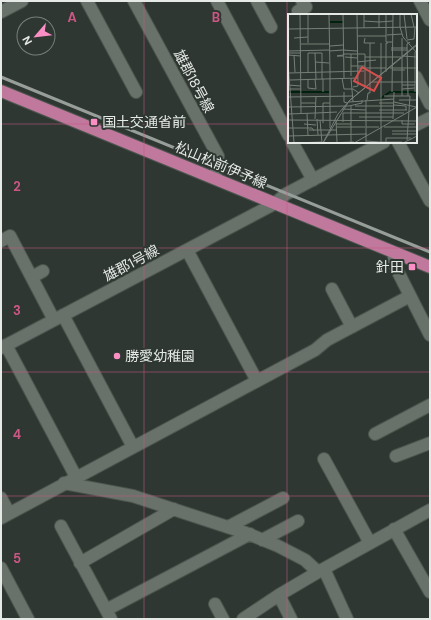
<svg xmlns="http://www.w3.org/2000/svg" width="431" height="620" viewBox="0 0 431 620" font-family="'DM Sans','Noto Sans JP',sans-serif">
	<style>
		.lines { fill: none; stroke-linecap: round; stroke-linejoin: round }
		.minor-casing { stroke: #4c544e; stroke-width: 14 }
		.major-casing { stroke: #4c544e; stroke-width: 14 }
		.minor { stroke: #68726a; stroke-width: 12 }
		.major { stroke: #c0799c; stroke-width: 12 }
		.rail { stroke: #989e99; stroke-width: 3 }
		.grid { fill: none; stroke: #cc5785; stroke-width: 1; stroke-opacity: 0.55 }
		.poi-dot { fill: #fb8fc5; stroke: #2e3731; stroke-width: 1.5 }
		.labels { text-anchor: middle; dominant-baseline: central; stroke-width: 4; stroke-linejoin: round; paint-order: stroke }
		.street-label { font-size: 14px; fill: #e5eae6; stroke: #2e3731 }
		.poi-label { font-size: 14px; fill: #e5eae6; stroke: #2e3731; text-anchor: start }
		.inset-river { fill: none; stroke: #00210d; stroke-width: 2 }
		.inset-road { fill: none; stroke: #777f79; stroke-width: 1 }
		.view { fill: #d94f4e; fill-opacity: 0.15; stroke: #d94f4e; stroke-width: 2 }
		.inset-edge { fill: none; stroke: #e5eae6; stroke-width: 2 }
		.grid-label { font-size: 13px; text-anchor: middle; font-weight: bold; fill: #cc5785; stroke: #2e3731; stroke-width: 4; stroke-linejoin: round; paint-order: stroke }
	</style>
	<rect width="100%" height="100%" fill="#2e3731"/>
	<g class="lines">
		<defs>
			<path id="minor" d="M 87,1 L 136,92
				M 134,1 L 218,156 L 215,178
				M 217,1 L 289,136
				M 257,1 L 271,27
				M 420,1 L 430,20
				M 298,11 L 306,7 L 302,1
				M 1,12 L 22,1
				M 416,77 L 430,104
				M 416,125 L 430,118
				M 292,142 L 313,180
				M 398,142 L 430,201
				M 1,241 L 10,236 L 54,320
				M 187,250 L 257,381
				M 395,253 L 393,262 L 430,335
				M 32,277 L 43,271
				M 332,289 L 352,327
				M 63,315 L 133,447
				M 6,345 L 76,477
				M 1,348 L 274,204 L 286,194 L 384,142
				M 375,434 L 430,405
				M 396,456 L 430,443
				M 324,459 L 370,543
				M 64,483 L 133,496 L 246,533 L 278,546 L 305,560 L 318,572
				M 1,498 L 9,513
				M 1,518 L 315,350 L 327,340 L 410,296
				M 61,526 L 111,619
				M 228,527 L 283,498
				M 394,529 L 430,592
				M 262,540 L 298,521
				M 80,563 L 174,509
				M 1,568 L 28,619
				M 324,569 L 347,619
				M 279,595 L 291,619
				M 215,604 L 223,619
				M 106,610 L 250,534
				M 243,619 L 279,595 L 318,572 L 430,510"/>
			<path id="major" d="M 1,91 L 430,267"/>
		</defs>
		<use href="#minor" class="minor-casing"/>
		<use href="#major" class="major-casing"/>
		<use href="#minor" class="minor"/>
		<use href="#major" class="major"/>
		<path class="rail" d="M 1,77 L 430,252"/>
	</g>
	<path class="grid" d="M 144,1 L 144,619M 287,1 L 287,619M 1,124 L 289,124M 416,124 L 430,124M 1,248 L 430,248M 1,372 L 430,372M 1,496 L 430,496"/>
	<g class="poi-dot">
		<rect x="90" y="118" width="8" height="8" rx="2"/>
		<rect x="408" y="263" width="8" height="8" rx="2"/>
		<circle cx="117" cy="356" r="4"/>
	</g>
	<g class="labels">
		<g class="street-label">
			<text transform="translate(194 81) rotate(62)">雄郡18号線</text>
			<text transform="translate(221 165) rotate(23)">松山松前伊予線</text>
			<text transform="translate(131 263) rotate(-28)">雄郡1号線</text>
		</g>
		<g class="poi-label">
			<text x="102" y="122">国土交通省前</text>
			<text x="404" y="267" text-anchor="end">針田</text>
			<text x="125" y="356">勝愛幼稚園</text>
		</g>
	</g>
	<g transform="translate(288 14)">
		<rect width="129" height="129" fill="#2e3731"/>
		<path class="inset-river" d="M 42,8 L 55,8M 0,78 L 41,78M 92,85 L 102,78 L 129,78"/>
		<path class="inset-road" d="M 5,0 L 76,0M 12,0 L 13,99M 55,0 L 56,64M 76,0 L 76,14M 98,0 L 98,28 L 104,28M 116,0 L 119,25M 123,0 L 126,13M 20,1 L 20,29M 41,1 L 42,58M 76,7 L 91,8M 91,8 L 105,7M 112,13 L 115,23 L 129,39M 112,13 L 112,0M 91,14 L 91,0M 0,15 L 129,13M 99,21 L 114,20M 69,22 L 98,22M 6,24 L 20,23M 77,24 L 76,29 L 87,29M 114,24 L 114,42 L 129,43M 119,26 L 126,25 L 127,13M 93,29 L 93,129M 13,30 L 41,30M 42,32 L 55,31M 103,34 L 119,34M 55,36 L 69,37M 103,36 L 119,36M 0,37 L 41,36M 41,37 L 55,36M 0,39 L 13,39M 27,39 L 28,65M 55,40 L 69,40M 63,40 L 63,62M 69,40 L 77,40 L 77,43 L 113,43M 0,41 L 13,42M 6,41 L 7,58M 55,42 L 49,42 L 55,41M 57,43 L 69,44M 77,43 L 77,72M 0,48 L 6,129M 27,48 L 41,49M 69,48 L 88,46M 63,52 L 77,52M 70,54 L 98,54M 102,54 L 129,54M 104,56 L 117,56M 20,58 L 20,39 L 34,39 L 34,65M 42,58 L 42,114M 98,58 L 98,29 L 100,29M 1,59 L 76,57M 54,64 L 56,75 L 65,75 L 71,79M 63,64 L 65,88M 20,65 L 20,74 L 28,75 L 27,65M 35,65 L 35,78M 2,66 L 70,64M 84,68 L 129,68M 0,71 L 13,72M 114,71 L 127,71M 65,73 L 70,72 L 69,0M 0,75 L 13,75M 114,75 L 127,74M 56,78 L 56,88 L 59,89M 104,78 L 105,0M 127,78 L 127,38 L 129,37M 96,82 L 120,82M 114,82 L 114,43M 0,83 L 65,82M 79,86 L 80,79 L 82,79 L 82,29M 111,86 L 129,86M 61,88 L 106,85M 106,88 L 128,93M 13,89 L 28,89M 91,89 L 106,89M 106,91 L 118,92 L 118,96M 63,92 L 63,128M 67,92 L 91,92M 91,92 L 106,92M 0,93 L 61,92 L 74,89 L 74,86M 54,95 L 78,96M 91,96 L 105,96M 105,96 L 119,96M 19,99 L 20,122M 28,99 L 49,98M 0,103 L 0,100 L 28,99M 71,103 L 91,103M 91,103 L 105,103M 27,105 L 28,82M 29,105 L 30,121M 105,105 L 106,78M 0,106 L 129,107M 32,106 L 34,129M 48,106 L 49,128M 114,106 L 114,110 L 127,110M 55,108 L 55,99 L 116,99M 35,109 L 35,89 L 42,89M 16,110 L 28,111M 48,110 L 63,110M 49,113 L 77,113M 78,113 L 91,113M 96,113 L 129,113M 0,114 L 24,114 L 26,117M 21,116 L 49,116M 104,117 L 129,117M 104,120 L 129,120M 0,122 L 79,120M 119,126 L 122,82 L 120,82 L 119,30 L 122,28M 78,127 L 92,128M 92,128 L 114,128M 98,128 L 98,124 L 123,124M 6,129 L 34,128M 35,129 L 50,100 L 62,86 L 129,30M 35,129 L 61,87 L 129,31M 36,129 L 66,128M 66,129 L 129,93M 78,129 L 78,86M 115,129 L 129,122"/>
		<path class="view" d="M 74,53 L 93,64 L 86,77 L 66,67 Z"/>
		<rect width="129" height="129" class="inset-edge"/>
	</g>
	<g class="grid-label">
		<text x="72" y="22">A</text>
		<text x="216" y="22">B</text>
		<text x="17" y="191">2</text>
		<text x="17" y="315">3</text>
		<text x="17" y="439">4</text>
		<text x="17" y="563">5</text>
	</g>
	<rect width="431" height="620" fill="none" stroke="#e5eae6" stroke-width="4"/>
	<g transform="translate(36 36) rotate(242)"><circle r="19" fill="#2e3731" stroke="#777f79"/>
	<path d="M0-3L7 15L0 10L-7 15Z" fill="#fb8fc5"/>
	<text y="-6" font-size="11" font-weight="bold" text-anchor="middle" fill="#e5eae6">N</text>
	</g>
</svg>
